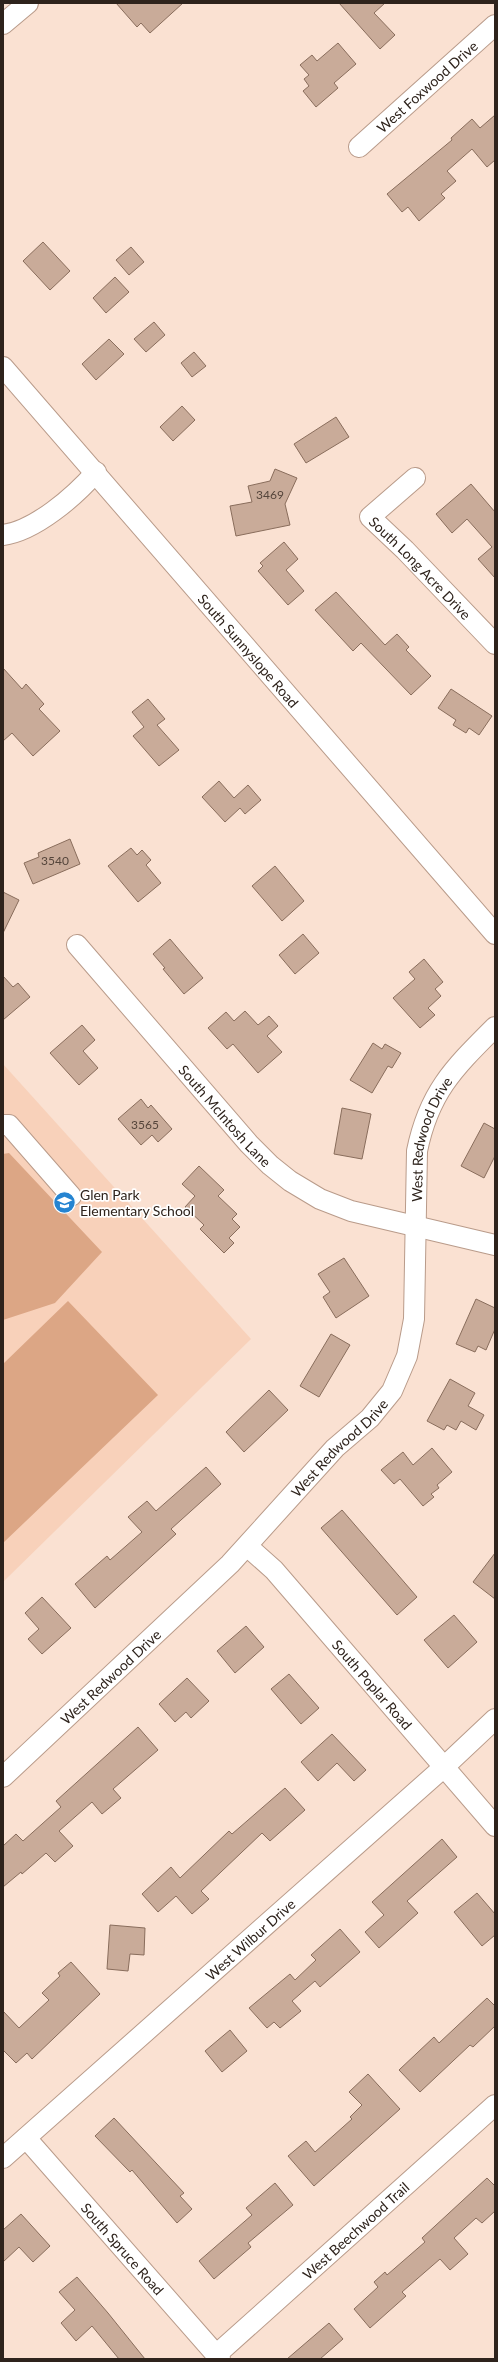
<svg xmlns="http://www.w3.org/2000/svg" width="498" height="2362" viewBox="0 0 498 2362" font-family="Lato,sans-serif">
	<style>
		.built { fill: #f8d1ba }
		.green { fill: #dca685 }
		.building { fill: #c9ab99; stroke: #896d5c }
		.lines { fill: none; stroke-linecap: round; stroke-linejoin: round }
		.minor-casing { stroke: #b99b8a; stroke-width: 22 }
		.minor { stroke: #fff; stroke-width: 20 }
		.labels { text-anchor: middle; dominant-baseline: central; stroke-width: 3.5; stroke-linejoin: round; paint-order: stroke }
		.number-label { font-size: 12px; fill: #55453b }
		.street-label { font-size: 14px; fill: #2e231c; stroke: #fff }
		.poi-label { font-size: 14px; fill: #2e231c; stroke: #fff; text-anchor: start }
	</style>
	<rect width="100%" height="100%" fill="#fae1d2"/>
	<path class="built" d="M 3,1064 L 251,1339 L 3,1582 Z"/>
	<path class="green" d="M 9,1153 L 102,1252 L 55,1303 L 3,1320 L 3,1154 Z
		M 68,1301 L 158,1395 L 3,1543 L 3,1364 Z"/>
	<path class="building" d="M 116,3 L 183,3 L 150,33 L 141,23 L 137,27 Z
		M 339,3 L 385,3 L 374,13 L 395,35 L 380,49 Z
		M 338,43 L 356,64 L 334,83 L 338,88 L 316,107 L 303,91 L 309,86 L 304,79 L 309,75 L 300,65 L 312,55 L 317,61 Z
		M 495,115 L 495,160 L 487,167 L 472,149 L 447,171 L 456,181 L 441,194 L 445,198 L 419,221 L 408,207 L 402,212 L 387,194 L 452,140 L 451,138 L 472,119 L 480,128 Z
		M 43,242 L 70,271 L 50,290 L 23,261 Z
		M 131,247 L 144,262 L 129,275 L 116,260 Z
		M 115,277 L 129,292 L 106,313 L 93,298 Z
		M 154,322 L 165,335 L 146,352 L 134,339 Z
		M 109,339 L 124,354 L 96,380 L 82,364 Z
		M 194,352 L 206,366 L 192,377 L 181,363 Z
		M 182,406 L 195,420 L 173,441 L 160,427 Z
		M 336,417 L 349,437 L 306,463 L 294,444 Z
		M 275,469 L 297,478 L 285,504 L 290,525 L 236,536 L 230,506 L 252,502 L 248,486 L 270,481 Z
		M 471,484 L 495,512 L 495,578 L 478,559 L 492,547 L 467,519 L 452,533 L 436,514 Z
		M 284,542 L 298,559 L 286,570 L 304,591 L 288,605 L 258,571 L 263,566 L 260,563 Z
		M 336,592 L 385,645 L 397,634 L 409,647 L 406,650 L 431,676 L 411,695 L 361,643 L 353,651 L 315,610 Z
		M 3,668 L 22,689 L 26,684 L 44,704 L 39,709 L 60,731 L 33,756 L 12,733 L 3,741 Z
		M 451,689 L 492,716 L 479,735 L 469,728 L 466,733 L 453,725 L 456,720 L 438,708 Z
		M 148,699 L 165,719 L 157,725 L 179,750 L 159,766 L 133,736 L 144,727 L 132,712 Z
		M 219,781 L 234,798 L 248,785 L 261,800 L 245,814 L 240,808 L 225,822 L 202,797 Z
		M 70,839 L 80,864 L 33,884 L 24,863 L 39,857 L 38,853 Z
		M 131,848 L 137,855 L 142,850 L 151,860 L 146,865 L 161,883 L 138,902 L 108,866 Z
		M 275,866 L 304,901 L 282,921 L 252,886 Z
		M 3,892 L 19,900 L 3,933 Z
		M 303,934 L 319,953 L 295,974 L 279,955 Z
		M 170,939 L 203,978 L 184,994 L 163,969 L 165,968 L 153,954 Z
		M 424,959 L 443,982 L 435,989 L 441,996 L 428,1008 L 435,1015 L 420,1028 L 393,998 L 415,979 L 409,972 Z
		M 3,976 L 13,987 L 18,983 L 30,997 L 3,1020 Z
		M 245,1011 L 258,1025 L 269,1016 L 278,1026 L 267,1036 L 282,1052 L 258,1073 L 233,1044 L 227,1049 L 208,1028 L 226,1012 L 234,1021 Z
		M 82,1025 L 95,1040 L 83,1051 L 98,1068 L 79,1085 L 50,1053 Z
		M 373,1043 L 382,1049 L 385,1044 L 401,1053 L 392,1068 L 388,1066 L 372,1093 L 350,1080 Z
		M 141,1099 L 148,1108 L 151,1105 L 172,1129 L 158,1142 L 152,1135 L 141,1145 L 118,1119 Z
		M 342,1108 L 371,1114 L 362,1159 L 334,1154 Z
		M 484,1123 L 495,1129 L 495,1156 L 484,1178 L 461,1166 Z
		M 199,1166 L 224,1190 L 218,1196 L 237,1214 L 232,1219 L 240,1227 L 229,1238 L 234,1243 L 224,1253 L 200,1229 L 204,1225 L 185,1207 L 195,1196 L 182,1184 Z
		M 344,1258 L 369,1296 L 336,1318 L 323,1297 L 330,1292 L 318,1274 Z
		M 476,1299 L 495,1308 L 495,1329 L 486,1350 L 478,1346 L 475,1352 L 456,1344 Z
		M 331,1334 L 350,1345 L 319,1397 L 300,1386 Z
		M 450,1379 L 475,1393 L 468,1406 L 484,1415 L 476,1430 L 461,1421 L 456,1430 L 447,1425 L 444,1430 L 427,1421 Z
		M 269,1390 L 288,1410 L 244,1452 L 226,1432 Z
		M 432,1448 L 452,1472 L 437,1485 L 439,1488 L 431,1494 L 434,1497 L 423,1506 L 400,1479 L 394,1484 L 381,1470 L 403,1452 L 413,1465 Z
		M 206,1467 L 221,1484 L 171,1529 L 176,1534 L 95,1608 L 75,1584 L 107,1556 L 110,1560 L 142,1532 L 128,1517 L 147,1501 L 156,1511 Z
		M 342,1510 L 417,1597 L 397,1615 L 321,1528 Z
		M 495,1553 L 495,1599 L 473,1582 Z
		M 42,1597 L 71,1628 L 42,1654 L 28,1639 L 39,1629 L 25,1613 Z
		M 454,1615 L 477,1642 L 448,1668 L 424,1640 Z
		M 246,1626 L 264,1647 L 235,1673 L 217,1651 Z
		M 289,1674 L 319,1708 L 301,1724 L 271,1689 Z
		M 187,1678 L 209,1701 L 191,1718 L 186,1712 L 175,1722 L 159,1704 Z
		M 138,1727 L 158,1750 L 113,1789 L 121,1798 L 102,1814 L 92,1802 L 59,1831 L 73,1846 L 55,1862 L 46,1853 L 22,1874 L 21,1872 L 3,1887 L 3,1846 L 16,1834 L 23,1841 L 61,1807 L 56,1801 Z
		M 332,1734 L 366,1770 L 354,1781 L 337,1763 L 318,1781 L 301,1762 Z
		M 285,1788 L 305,1810 L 270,1841 L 262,1833 L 201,1891 L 209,1899 L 192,1914 L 176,1896 L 158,1912 L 142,1894 L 171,1867 L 180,1878 L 229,1831 L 232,1834 Z
		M 442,1839 L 457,1857 L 407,1901 L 418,1913 L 379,1948 L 365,1932 L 384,1915 L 372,1902 Z
		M 477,1893 L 495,1914 L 495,1935 L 482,1946 L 454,1912 Z
		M 110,1925 L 145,1928 L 144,1955 L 130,1954 L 128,1971 L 107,1969 Z
		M 340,1929 L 360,1952 L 320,1987 L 315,1981 L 292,2001 L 301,2011 L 280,2028 L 274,2022 L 267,2028 L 249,2008 L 290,1974 L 295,1980 L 316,1960 L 311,1955 Z
		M 71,1962 L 100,1994 L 32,2059 L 27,2053 L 16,2063 L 3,2050 L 3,2011 L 19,2028 L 49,2000 L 42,1993 L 60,1976 L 58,1973 Z
		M 487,1998 L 495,2006 L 495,2026 L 473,2047 L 470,2045 L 420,2092 L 399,2070 L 434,2037 L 439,2043 Z
		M 230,2030 L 247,2051 L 222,2072 L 205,2051 Z
		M 368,2074 L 400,2109 L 314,2186 L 288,2156 L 306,2141 L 315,2152 L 352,2119 L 350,2117 L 362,2105 L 349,2092 Z
		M 114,2118 L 184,2193 L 180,2196 L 192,2209 L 177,2223 L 132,2170 L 130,2172 L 95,2136 Z
		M 487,2178 L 495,2186 L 495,2211 L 482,2223 L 476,2218 L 454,2238 L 468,2254 L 450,2270 L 440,2259 L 402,2292 L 406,2296 L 370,2328 L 354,2309 L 378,2287 L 374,2282 L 385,2272 L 387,2275 L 425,2242 L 422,2238 Z
		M 275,2183 L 293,2205 L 248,2243 L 251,2247 L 214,2279 L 199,2261 L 252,2215 L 246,2208 Z
		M 21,2214 L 50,2246 L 33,2262 L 19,2247 L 3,2262 L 3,2230 Z
		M 77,2277 L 108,2313 L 145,2359 L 119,2359 L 92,2326 L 76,2341 L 61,2323 L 75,2310 L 59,2292 Z
		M 329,2323 L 343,2339 L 320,2359 L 287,2359 Z"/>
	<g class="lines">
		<defs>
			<g id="minor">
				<path d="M 3,24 L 28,3"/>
				<path id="s1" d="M 359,147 L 495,25"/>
				<path id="s2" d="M 3,367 L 495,934"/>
				<path id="s3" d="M 415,478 L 370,517 L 405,550 L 495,644"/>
				<path d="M 3,535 C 35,531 75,496 96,472"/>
				<path id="s4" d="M 77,945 L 249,1144 L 270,1165 L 290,1181 L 320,1199 L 351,1211 L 495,1245"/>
				<path d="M 3,1125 L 9,1125 L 71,1196"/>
				<path id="s5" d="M 247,1546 L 274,1570 L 495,1826"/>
				<path id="s6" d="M 3,1777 L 230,1564 L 335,1448 L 370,1418 L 392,1391 L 407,1356 L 414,1319 L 417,1151 C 429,1092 454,1068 495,1027"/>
				<path id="s7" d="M 26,2138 L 220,2359"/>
				<path id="s8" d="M 3,2158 L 444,1767 L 495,1719"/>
				<path id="s9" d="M 216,2355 L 495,2105"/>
			</g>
		</defs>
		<use href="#minor" class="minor-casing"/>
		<use href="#minor" class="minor"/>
	</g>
	<defs>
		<symbol id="school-disc" viewBox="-11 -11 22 22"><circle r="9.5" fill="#2584d1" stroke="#fff"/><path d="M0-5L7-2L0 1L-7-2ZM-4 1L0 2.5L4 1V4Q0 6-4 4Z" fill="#fff"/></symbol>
	</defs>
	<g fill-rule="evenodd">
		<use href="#school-disc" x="52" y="1190" width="25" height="25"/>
	</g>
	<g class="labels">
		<g class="number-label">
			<text x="270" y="494">3469</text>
			<text x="55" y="860">3540</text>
			<text x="145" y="1124">3565</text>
		</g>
		<g class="street-label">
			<text stroke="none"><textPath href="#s1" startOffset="91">West Foxwood Drive</textPath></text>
			<text stroke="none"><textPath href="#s3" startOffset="131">South Long Acre Drive</textPath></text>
			<text stroke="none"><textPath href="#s2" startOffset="375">South Sunnyslope Road</textPath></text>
			<text stroke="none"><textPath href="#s4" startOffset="226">South McIntosh Lane</textPath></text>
			<text stroke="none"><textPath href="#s6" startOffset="807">West Redwood Drive</textPath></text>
			<text stroke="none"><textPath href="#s6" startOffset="471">West Redwood Drive</textPath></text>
			<text stroke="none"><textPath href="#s6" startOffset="147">West Redwood Drive</textPath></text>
			<text stroke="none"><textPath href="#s5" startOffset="187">South Poplar Road</textPath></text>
			<text stroke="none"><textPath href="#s8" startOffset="330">West Wilbur Drive</textPath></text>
			<text stroke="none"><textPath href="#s9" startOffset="187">West Beechwood Trail</textPath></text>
			<text stroke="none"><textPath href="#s7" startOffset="147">South Spruce Road</textPath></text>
		</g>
		<g class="poi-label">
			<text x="80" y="1194">Glen Park<tspan x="80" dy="16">Elementary School</tspan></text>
		</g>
	</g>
	<rect width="498" height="2362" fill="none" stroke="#2e231c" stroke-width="8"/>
</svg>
